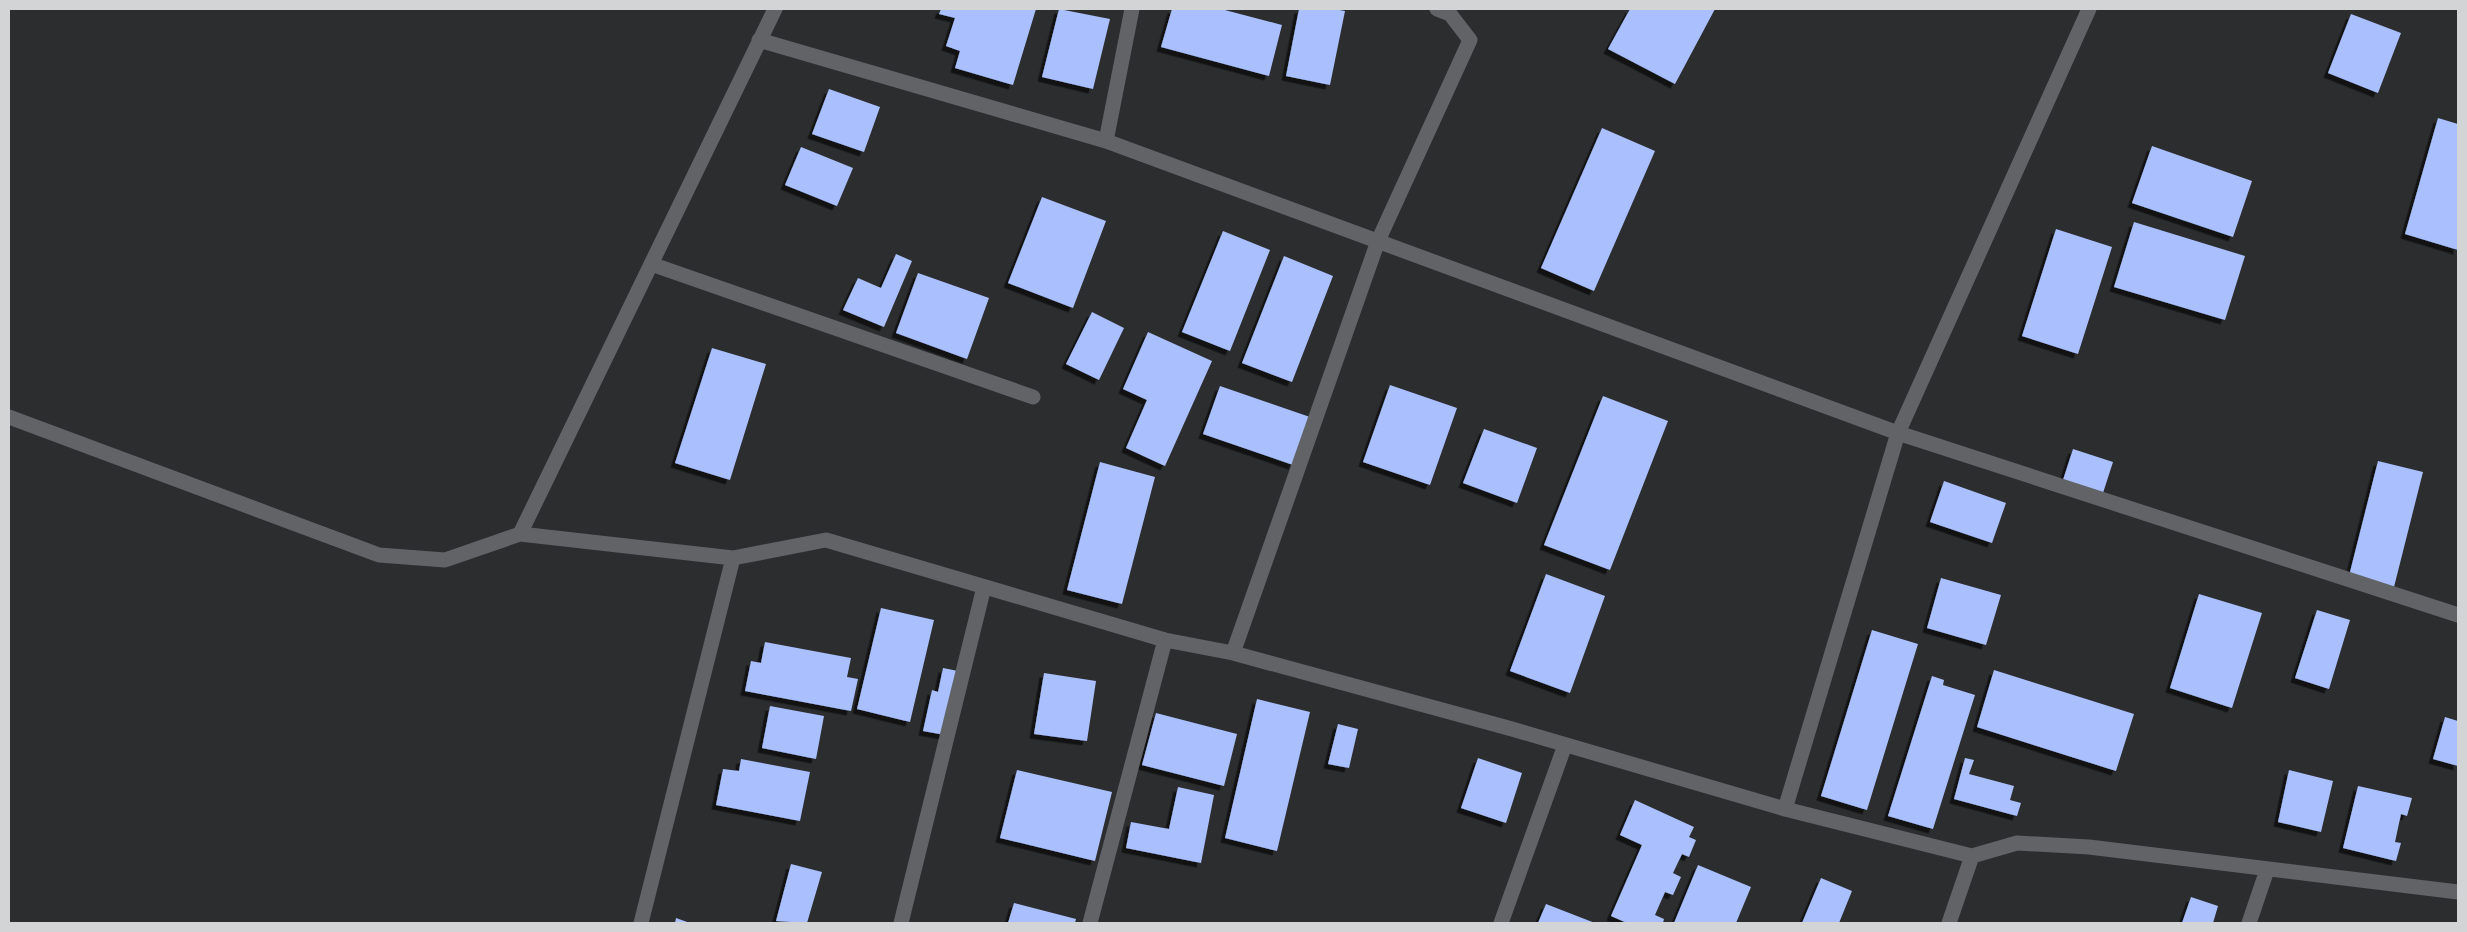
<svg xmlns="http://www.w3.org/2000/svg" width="2467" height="932" viewBox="0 0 2467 932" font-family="Figtree,sans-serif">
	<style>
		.building { fill: #a9bffe; filter: url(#shadow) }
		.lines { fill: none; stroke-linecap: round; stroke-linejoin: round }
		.minor { stroke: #616366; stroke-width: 15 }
	</style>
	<defs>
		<filter id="shadow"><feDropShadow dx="-4.5" dy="4.5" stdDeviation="0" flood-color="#0009"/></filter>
	</defs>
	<rect width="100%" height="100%" fill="#2c2d2f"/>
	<path class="building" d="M 941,9 L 1036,9 L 1013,85 L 955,68 L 960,51 L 946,46 L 955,18 L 939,14 Z
		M 1059,9 L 1110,19 L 1093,89 L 1042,77 Z
		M 1172,9 L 1221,9 L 1282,25 L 1269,76 L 1161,47 Z
		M 1299,9 L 1334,9 L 1345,11 L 1330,85 L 1286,76 Z
		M 1630,9 L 1715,9 L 1675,84 L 1608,49 Z
		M 2351,14 L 2401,33 L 2378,93 L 2328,73 Z
		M 829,89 L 880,107 L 864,152 L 812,134 Z
		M 2438,118 L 2458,124 L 2458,250 L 2405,234 Z
		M 1602,128 L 1655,151 L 1594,291 L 1541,268 Z
		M 2152,146 L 2252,181 L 2233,237 L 2132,203 Z
		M 801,147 L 853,168 L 837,206 L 785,185 Z
		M 1042,197 L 1106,221 L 1073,308 L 1008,283 Z
		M 2134,222 L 2245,256 L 2225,320 L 2114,287 Z
		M 2056,229 L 2112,247 L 2078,354 L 2022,336 Z
		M 1223,231 L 1270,250 L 1230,351 L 1182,332 Z
		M 896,254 L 912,261 L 884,327 L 843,310 L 858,278 L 881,288 Z
		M 1284,256 L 1333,276 L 1292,382 L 1242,363 Z
		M 918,273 L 989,298 L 967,359 L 896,333 Z
		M 1092,312 L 1124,328 L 1099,380 L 1066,364 Z
		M 1148,332 L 1212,361 L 1165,466 L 1126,448 L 1147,400 L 1123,389 Z
		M 712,348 L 766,364 L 730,480 L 675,463 Z
		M 1390,385 L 1457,408 L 1430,485 L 1363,462 Z
		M 1220,386 L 1310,417 L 1293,465 L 1203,434 Z
		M 1603,396 L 1668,421 L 1610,570 L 1544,545 Z
		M 1484,429 L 1537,448 L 1517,503 L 1463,483 Z
		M 2073,449 L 2113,462 L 2103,493 L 2063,480 Z
		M 2378,461 L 2423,472 L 2394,587 L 2349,576 Z
		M 1100,462 L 1155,477 L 1122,604 L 1067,590 Z
		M 1944,481 L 2006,503 L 1992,543 L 1930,522 Z
		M 1546,574 L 1605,596 L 1570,693 L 1510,671 Z
		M 1941,578 L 2001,595 L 1986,645 L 1927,628 Z
		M 2199,594 L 2262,613 L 2232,708 L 2170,688 Z
		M 881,608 L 934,620 L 910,722 L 857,709 Z
		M 2317,610 L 2350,620 L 2329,689 L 2295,678 Z
		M 1872,630 L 1918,644 L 1867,810 L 1821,796 Z
		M 765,642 L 851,658 L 847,677 L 858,679 L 851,711 L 745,691 L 751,661 L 761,663 Z
		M 943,668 L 958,671 L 945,735 L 923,731 L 932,690 L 938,692 Z
		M 1994,670 L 2134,714 L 2116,771 L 1977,727 Z
		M 1044,673 L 1096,681 L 1087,741 L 1034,734 Z
		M 1932,676 L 1944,680 L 1943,685 L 1975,695 L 1933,829 L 1888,816 Z
		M 1257,699 L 1310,712 L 1277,851 L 1225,838 Z
		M 770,706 L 824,716 L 816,759 L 762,748 Z
		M 1156,713 L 1237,734 L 1224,786 L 1142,765 Z
		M 2445,717 L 2458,721 L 2458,766 L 2433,759 Z
		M 1338,724 L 1358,729 L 1349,768 L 1328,764 Z
		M 1478,758 L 1522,773 L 1506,823 L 1461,808 Z
		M 1965,758 L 1974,760 L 1969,774 L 2014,786 L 2010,800 L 2021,803 L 2017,816 L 1954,799 Z
		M 741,759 L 810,772 L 800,821 L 716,805 L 723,769 L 739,771 Z
		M 1017,770 L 1112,792 L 1095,861 L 1000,838 Z
		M 2289,770 L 2333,781 L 2321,832 L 2278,822 Z
		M 2358,786 L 2412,798 L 2407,816 L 2401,814 L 2395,842 L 2401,843 L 2396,861 L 2343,848 Z
		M 1178,787 L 1214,795 L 1201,863 L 1126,848 L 1131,822 L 1169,829 Z
		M 1635,800 L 1694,827 L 1689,837 L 1696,840 L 1689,857 L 1682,854 L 1673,873 L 1681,877 L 1673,895 L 1665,892 L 1655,915 L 1664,919 L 1663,923 L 1627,923 L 1611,916 L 1642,845 L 1620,835 Z
		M 791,864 L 822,872 L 807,923 L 776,921 Z
		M 1698,865 L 1751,887 L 1736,923 L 1674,923 Z
		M 1821,878 L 1852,891 L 1839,923 L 1802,923 Z
		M 2191,897 L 2218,906 L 2213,923 L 2182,923 Z
		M 1014,903 L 1076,919 L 1075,923 L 1008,923 Z
		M 1546,904 L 1595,923 L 1538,923 Z
		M 676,918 L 690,923 L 675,923 Z"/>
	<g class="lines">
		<path class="minor" d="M 759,40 L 1106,141 L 1898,433 L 2458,615
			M 1106,141 L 1132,9
			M 651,264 L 1033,397
			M 9,417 L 379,555 L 445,560 L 520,534 L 733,558 L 826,540 L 1165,640 L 1233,653 L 1512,729 L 1785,809 L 1972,856 L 2017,843 L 2089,847 L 2458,892
			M 520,534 L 775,9
			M 1233,653 L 1378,241 L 1470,40 L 1450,14 L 1437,9
			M 1785,809 L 1898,433 L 2089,9
			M 641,923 L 733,558
			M 901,923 L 984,587
			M 1090,923 L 1165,640
			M 1501,923 L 1565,745
			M 1949,923 L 1972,856
			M 2249,923 L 2267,870"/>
	</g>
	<rect width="2467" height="932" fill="none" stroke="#d3d4d6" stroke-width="20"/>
</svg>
